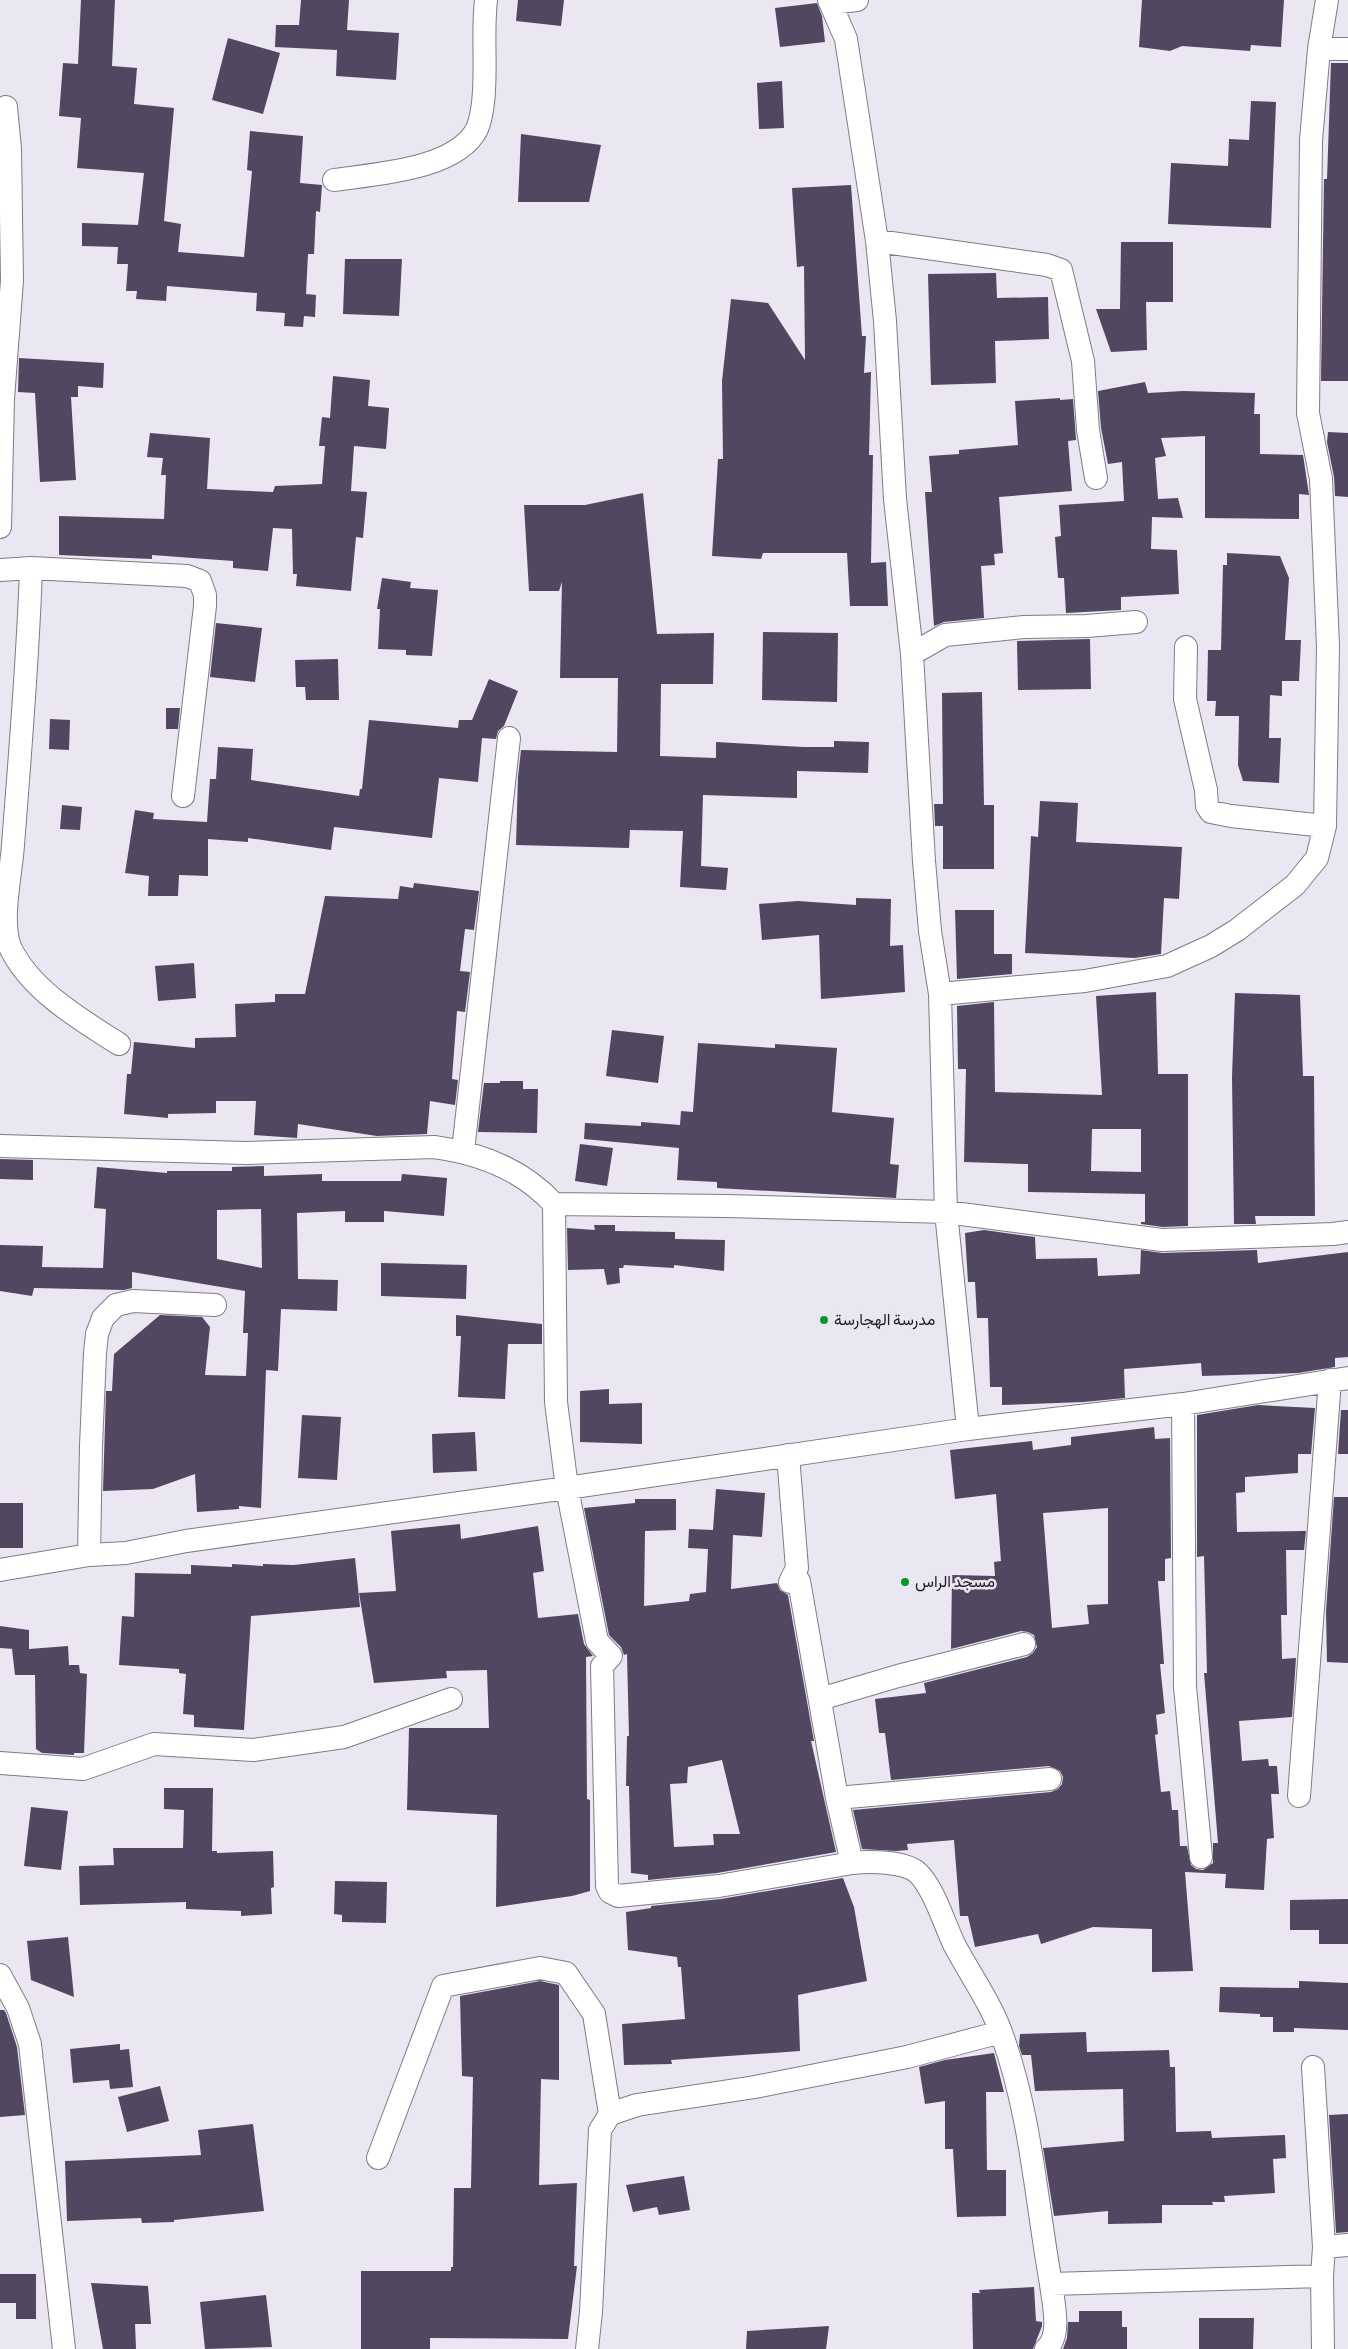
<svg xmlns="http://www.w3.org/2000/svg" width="1348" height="2349" viewBox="0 0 1348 2349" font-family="'Sofia Sans Condensed',Vazirmatn,sans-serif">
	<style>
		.building { fill: #514760; fill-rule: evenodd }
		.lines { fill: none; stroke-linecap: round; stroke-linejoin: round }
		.street-casing { stroke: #7f7b86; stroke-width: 24 }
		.street { stroke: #fff; stroke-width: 22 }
		.poi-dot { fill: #04972e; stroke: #eae6f2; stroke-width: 2 }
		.labels { text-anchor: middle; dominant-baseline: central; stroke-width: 5; stroke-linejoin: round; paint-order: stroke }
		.poi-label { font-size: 16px; fill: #1d1c20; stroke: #eae6f2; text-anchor: start }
	</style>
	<rect width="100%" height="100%" fill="#eae6f2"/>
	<path class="building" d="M 81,0 L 115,0 L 112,66 L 137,68 L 134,104 L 174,108 L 164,221 L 181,224 L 178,252 L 244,257 L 252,171 L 247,170 L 250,131 L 303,136 L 300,183 L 322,185 L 320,212 L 316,211 L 314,254 L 308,254 L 306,294 L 316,295 L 315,317 L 304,316 L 303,327 L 284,326 L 285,313 L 256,311 L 257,293 L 167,286 L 166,301 L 136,299 L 137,291 L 126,291 L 128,264 L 117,264 L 118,247 L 82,246 L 82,223 L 138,225 L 144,173 L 77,168 L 81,118 L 59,116 L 63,63 L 78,64 Z
		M 301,0 L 349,0 L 347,30 L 399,33 L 396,80 L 336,76 L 337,50 L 275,47 L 276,25 L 299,25 Z
		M 518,0 L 564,0 L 561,26 L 516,21 Z
		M 1142,0 L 1284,0 L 1281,47 L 1251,45 L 1250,51 L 1182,46 L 1170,51 L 1139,47 Z
		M 817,3 L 822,16 L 825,42 L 780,47 L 775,8 Z
		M 228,38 L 280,53 L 263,114 L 212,100 Z
		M 1331,63 L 1348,63 L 1348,381 L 1321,381 L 1324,179 L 1327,179 Z
		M 782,81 L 784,128 L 759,129 L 757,83 Z
		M 1251,101 L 1276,102 L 1271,228 L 1168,224 L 1171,163 L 1228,166 L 1229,139 L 1249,140 Z
		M 521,134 L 601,145 L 589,202 L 518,202 Z
		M 851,185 L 862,336 L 866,336 L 864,373 L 871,372 L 869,455 L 873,455 L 871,563 L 886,562 L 888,606 L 850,606 L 847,553 L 763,553 L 761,559 L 712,556 L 718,459 L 723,459 L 722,381 L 731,299 L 768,303 L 805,360 L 804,266 L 797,267 L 792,188 Z
		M 1121,242 L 1173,242 L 1173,302 L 1146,302 L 1147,350 L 1111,352 L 1096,309 L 1120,309 Z
		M 345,259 L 402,259 L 399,316 L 343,314 Z
		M 996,273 L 997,298 L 1048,297 L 1049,339 L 995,341 L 996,383 L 931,385 L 928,274 Z
		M 19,358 L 104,363 L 103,388 L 78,386 L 78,397 L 71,397 L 76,480 L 40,482 L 35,393 L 18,392 Z
		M 333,376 L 370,380 L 368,406 L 389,408 L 386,449 L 354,446 L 351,491 L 367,492 L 363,538 L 356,537 L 351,591 L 296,586 L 297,574 L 293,574 L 292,529 L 273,528 L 268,571 L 233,568 L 233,561 L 152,555 L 152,559 L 59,555 L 59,516 L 164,519 L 166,475 L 161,475 L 163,458 L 147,457 L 150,433 L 210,438 L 207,489 L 273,492 L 275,486 L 322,484 L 325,446 L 319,446 L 322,417 L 330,418 Z
		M 1145,382 L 1148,393 L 1183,391 L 1255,393 L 1254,414 L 1260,414 L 1260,454 L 1303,455 L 1309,495 L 1299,494 L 1299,519 L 1205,518 L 1205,436 L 1161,438 L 1166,456 L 1155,458 L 1158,499 L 1178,498 L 1183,518 L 1152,517 L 1151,549 L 1177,550 L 1179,594 L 1121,597 L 1121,610 L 1066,613 L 1064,578 L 1058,578 L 1055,537 L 1061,536 L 1059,505 L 1124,501 L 1122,462 L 1108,464 L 1101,428 L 1098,391 Z
		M 1060,398 L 1060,400 L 1073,399 L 1076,440 L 1068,441 L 1072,491 L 999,497 L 1003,553 L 994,554 L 995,565 L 981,566 L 984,618 L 944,622 L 934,626 L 925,492 L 932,492 L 929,456 L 959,454 L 959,450 L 1018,445 L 1015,401 Z
		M 1328,432 L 1348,433 L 1348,497 L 1335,496 L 1334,477 L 1327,442 Z
		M 643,493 L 657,634 L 714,633 L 713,684 L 661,684 L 660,756 L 716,758 L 716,742 L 803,747 L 834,747 L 834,741 L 869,742 L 868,773 L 797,771 L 797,798 L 703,795 L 701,866 L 728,868 L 726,890 L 680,887 L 683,831 L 630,830 L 629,848 L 516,845 L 518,777 L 521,750 L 617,752 L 618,678 L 560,678 L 562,582 L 559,591 L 529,591 L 524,505 L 585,505 Z
		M 1227,553 L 1280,556 L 1289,578 L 1285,640 L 1301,640 L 1299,681 L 1282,681 L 1282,696 L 1270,695 L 1269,738 L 1281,738 L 1279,783 L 1243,781 L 1238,765 L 1239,716 L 1215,716 L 1216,701 L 1207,701 L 1208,650 L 1221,650 L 1223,565 L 1227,565 Z
		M 382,578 L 411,582 L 410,588 L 438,590 L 432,656 L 406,655 L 406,650 L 378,649 L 380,609 L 377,609 Z
		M 216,623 L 262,628 L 255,682 L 210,677 Z
		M 763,632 L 838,633 L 837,702 L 762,700 Z
		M 1090,639 L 1091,689 L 1018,690 L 1017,641 Z
		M 338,659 L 339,700 L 306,700 L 305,687 L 296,687 L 295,660 Z
		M 489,679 L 518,691 L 504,726 L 498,731 L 496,739 L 482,738 L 478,782 L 439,778 L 432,838 L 334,827 L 331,850 L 248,838 L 248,842 L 208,839 L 208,876 L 179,875 L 178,896 L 148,896 L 149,876 L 125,873 L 135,810 L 154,813 L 153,819 L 207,822 L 210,779 L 216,779 L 218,747 L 253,749 L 251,780 L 359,796 L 360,789 L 362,789 L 369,720 L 458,728 L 459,720 L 472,720 Z
		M 982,692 L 984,805 L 994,805 L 994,869 L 943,869 L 943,826 L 935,826 L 934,804 L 943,804 L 942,693 Z
		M 166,708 L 180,708 L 178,729 L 166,729 Z
		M 50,719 L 70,720 L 69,750 L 49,749 Z
		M 1040,801 L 1078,803 L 1076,842 L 1182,847 L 1179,899 L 1164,898 L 1161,954 L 1135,958 L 1025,953 L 1031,836 L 1038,837 Z
		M 62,805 L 82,807 L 80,830 L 60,829 Z
		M 414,883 L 479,891 L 474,930 L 465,929 L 460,971 L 470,972 L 465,1012 L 457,1011 L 452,1079 L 458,1080 L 455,1105 L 430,1101 L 427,1134 L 377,1136 L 298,1124 L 297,1138 L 254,1135 L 256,1101 L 216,1101 L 216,1113 L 168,1114 L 168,1118 L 124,1114 L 127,1074 L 131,1074 L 134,1042 L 195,1048 L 195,1038 L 236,1037 L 235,1004 L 275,1002 L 275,994 L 305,994 L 325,896 L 398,899 L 400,886 L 413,888 Z
		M 856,898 L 891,899 L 890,946 L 903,945 L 905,992 L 821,999 L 819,935 L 762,940 L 759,904 L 798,901 L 856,905 Z
		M 955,910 L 994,910 L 994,954 L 1012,954 L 1012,974 L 957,979 Z
		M 194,963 L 196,998 L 158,1001 L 155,966 Z
		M 1156,992 L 1158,1074 L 1188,1074 L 1188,1226 L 1163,1227 L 1141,1224 L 1141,1222 L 1145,1222 L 1145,1194 L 1028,1192 L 1028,1164 L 964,1162 L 966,1069 L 958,1069 L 957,1006 L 994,1002 L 995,1092 L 1102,1095 L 1096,996 ZM 1092,1129 L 1141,1129 L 1141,1172 L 1091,1171 Z
		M 1235,993 L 1300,995 L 1303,1076 L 1314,1076 L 1315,1216 L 1255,1216 L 1256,1224 L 1234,1224 L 1232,1077 Z
		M 612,1030 L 664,1036 L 658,1083 L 606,1076 Z
		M 698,1043 L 775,1048 L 775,1044 L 837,1048 L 832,1112 L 894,1118 L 890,1164 L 899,1165 L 896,1198 L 717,1188 L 717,1182 L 677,1180 L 679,1148 L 584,1139 L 585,1123 L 641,1126 L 641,1122 L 680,1125 L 681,1111 L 693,1112 Z
		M 500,1081 L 523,1081 L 523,1089 L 538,1089 L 537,1133 L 478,1132 L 484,1083 L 500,1083 Z
		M 580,1144 L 613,1148 L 607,1186 L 575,1181 Z
		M 0,1159 L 33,1160 L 33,1180 L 0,1179 Z
		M 264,1166 L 264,1176 L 322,1174 L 322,1181 L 401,1181 L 402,1174 L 447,1178 L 444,1216 L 384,1211 L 384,1222 L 345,1222 L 345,1211 L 297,1213 L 298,1279 L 338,1280 L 337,1311 L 281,1309 L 278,1371 L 266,1370 L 261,1508 L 239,1506 L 239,1509 L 197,1512 L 195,1474 L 153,1489 L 103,1491 L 106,1391 L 112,1391 L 114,1354 L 160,1315 L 202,1317 L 210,1327 L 205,1375 L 246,1376 L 248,1333 L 243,1333 L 245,1291 L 132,1272 L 132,1288 L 124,1290 L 34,1288 L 32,1296 L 0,1291 L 0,1245 L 43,1246 L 42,1267 L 103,1268 L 106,1209 L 94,1208 L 97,1167 L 167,1173 L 167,1171 L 232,1171 L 232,1167 ZM 261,1209 L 262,1268 L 217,1259 L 217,1210 Z
		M 594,1225 L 615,1225 L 615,1231 L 675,1232 L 675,1239 L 725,1240 L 724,1271 L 674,1265 L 674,1268 L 624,1265 L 623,1268 L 619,1268 L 620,1283 L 607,1285 L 604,1269 L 568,1270 L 567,1228 L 595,1230 Z
		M 984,1230 L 1035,1237 L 1036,1259 L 1097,1258 L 1098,1276 L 1140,1274 L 1141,1250 L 1162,1253 L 1257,1250 L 1258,1263 L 1348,1252 L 1348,1357 L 1335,1358 L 1335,1367 L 1298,1373 L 1202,1376 L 1201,1363 L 1124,1369 L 1125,1398 L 1084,1402 L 1002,1405 L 1002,1387 L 990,1387 L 988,1318 L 977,1318 L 975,1282 L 968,1282 L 965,1233 Z
		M 381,1263 L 467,1265 L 466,1299 L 381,1296 Z
		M 456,1315 L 542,1324 L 542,1344 L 508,1344 L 505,1399 L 458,1397 L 461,1336 L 456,1336 Z
		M 609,1389 L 609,1404 L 642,1403 L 642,1444 L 580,1442 L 580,1391 Z
		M 1258,1405 L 1315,1408 L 1311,1454 L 1298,1454 L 1298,1473 L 1245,1477 L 1245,1492 L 1236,1493 L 1237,1532 L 1306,1531 L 1304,1550 L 1286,1550 L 1287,1615 L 1281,1615 L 1282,1659 L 1296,1658 L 1292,1717 L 1239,1721 L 1242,1761 L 1268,1759 L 1269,1766 L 1277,1766 L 1279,1794 L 1271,1794 L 1274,1838 L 1267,1839 L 1264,1890 L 1225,1888 L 1226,1874 L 1185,1872 L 1193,1971 L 1152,1972 L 1152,1929 L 1093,1927 L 1041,1944 L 1038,1934 L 975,1947 L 968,1916 L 960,1916 L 954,1840 L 907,1844 L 908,1850 L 896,1851 L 862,1849 L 853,1810 L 1051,1792 L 1058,1789 L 1062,1784 L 1063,1777 L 1060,1771 L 1049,1766 L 891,1780 L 885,1733 L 879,1733 L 875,1699 L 926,1693 L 924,1683 L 1027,1657 L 1033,1653 L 1037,1647 L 1034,1635 L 1028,1632 L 1021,1631 L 951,1649 L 952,1575 L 995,1576 L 994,1562 L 1001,1561 L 996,1494 L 955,1499 L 950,1450 L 1032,1441 L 1033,1450 L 1071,1445 L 1071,1437 L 1154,1427 L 1155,1439 L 1170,1438 L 1171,1558 L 1165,1559 L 1165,1581 L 1158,1581 L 1164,1664 L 1160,1664 L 1165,1713 L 1156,1715 L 1158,1734 L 1155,1735 L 1161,1792 L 1170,1791 L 1172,1810 L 1178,1810 L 1180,1846 L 1187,1846 L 1191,1865 L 1196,1869 L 1203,1870 L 1213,1863 L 1213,1843 L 1218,1843 L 1204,1673 L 1207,1673 L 1204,1556 L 1197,1557 L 1197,1415 ZM 1108,1508 L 1108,1604 L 1087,1605 L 1089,1624 L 1052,1628 L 1043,1513 Z
		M 1341,1410 L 1348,1410 L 1348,1454 L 1338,1454 Z
		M 302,1415 L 341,1417 L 337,1480 L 298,1478 Z
		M 475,1432 L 477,1471 L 433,1473 L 432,1434 Z
		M 716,1489 L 765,1493 L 762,1537 L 733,1535 L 731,1589 L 777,1583 L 780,1590 L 788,1595 L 814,1741 L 811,1741 L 836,1852 L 717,1873 L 648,1880 L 648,1875 L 631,1873 L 629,1786 L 626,1786 L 627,1736 L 629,1736 L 627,1654 L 624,1655 L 621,1647 L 609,1635 L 584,1508 L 635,1503 L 635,1499 L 676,1499 L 676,1530 L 645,1531 L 644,1606 L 689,1601 L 690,1594 L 706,1592 L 708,1549 L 688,1548 L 689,1529 L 713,1530 ZM 722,1760 L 740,1834 L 713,1834 L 714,1845 L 674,1847 L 670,1784 L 687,1783 L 688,1767 Z
		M 1334,1497 L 1348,1497 L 1348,1663 L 1327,1662 L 1326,1611 Z
		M 0,1503 L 23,1503 L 23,1548 L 0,1548 Z
		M 460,1524 L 461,1539 L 538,1526 L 544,1571 L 533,1573 L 538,1618 L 578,1614 L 584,1644 L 593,1656 L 586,1657 L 587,1799 L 590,1800 L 590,1891 L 572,1896 L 496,1907 L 497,1815 L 407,1810 L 409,1728 L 489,1728 L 487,1670 L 446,1671 L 447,1678 L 374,1683 L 359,1593 L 396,1591 L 391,1531 Z
		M 355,1558 L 360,1607 L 251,1616 L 244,1730 L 194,1727 L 194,1715 L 183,1714 L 186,1674 L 179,1673 L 179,1669 L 119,1665 L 122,1616 L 134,1617 L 135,1573 L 191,1574 L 191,1565 L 232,1567 L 232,1564 L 263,1566 L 263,1564 L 294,1565 Z
		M 0,1626 L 29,1630 L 29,1649 L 68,1646 L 69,1665 L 79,1665 L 80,1673 L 87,1674 L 84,1753 L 74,1753 L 74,1755 L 42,1753 L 36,1749 L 35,1675 L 15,1675 L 12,1649 L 14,1649 L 0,1648 Z
		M 164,1788 L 213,1788 L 212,1851 L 217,1851 L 217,1853 L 273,1851 L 274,1887 L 271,1888 L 272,1914 L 241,1916 L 241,1911 L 186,1909 L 186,1902 L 80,1905 L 79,1866 L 114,1865 L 113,1848 L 183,1848 L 184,1810 L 164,1809 Z
		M 31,1807 L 68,1811 L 61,1870 L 24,1866 Z
		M 843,1878 L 854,1907 L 867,1981 L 798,1995 L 800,2051 L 671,2060 L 672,2064 L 624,2065 L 622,2024 L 685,2019 L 681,1967 L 678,1967 L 677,1957 L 628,1950 L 626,1912 L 651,1908 L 651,1906 L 721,1899 Z
		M 335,1881 L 387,1882 L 386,1923 L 342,1922 L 342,1915 L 334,1914 Z
		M 1348,1899 L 1348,1944 L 1319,1944 L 1319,1930 L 1290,1930 L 1290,1900 Z
		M 68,1937 L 74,1997 L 31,1980 L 27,1941 Z
		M 540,1981 L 559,1985 L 559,2080 L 541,2079 L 539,2185 L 577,2183 L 574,2266 L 577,2266 L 568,2339 L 430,2338 L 430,2349 L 361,2349 L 361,2271 L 451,2271 L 451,2267 L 453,2267 L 454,2188 L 471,2188 L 473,2077 L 462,2076 L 460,1996 Z
		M 1299,1981 L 1348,1983 L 1348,2030 L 1294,2028 L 1294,2032 L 1273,2032 L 1273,2017 L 1260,2017 L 1260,2014 L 1219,2012 L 1220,1987 L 1299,1988 Z
		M 0,2010 L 4,2010 L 6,2013 L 17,2047 L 25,2115 L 0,2117 Z
		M 1086,2032 L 1087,2052 L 1169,2050 L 1170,2067 L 1175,2067 L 1176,2132 L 1211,2131 L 1212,2138 L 1285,2135 L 1286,2158 L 1273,2159 L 1275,2193 L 1224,2196 L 1225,2202 L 1212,2202 L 1213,2205 L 1162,2205 L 1162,2223 L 1108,2224 L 1108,2211 L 1054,2216 L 1043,2148 L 1124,2141 L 1123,2089 L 1035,2091 L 1031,2055 L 1022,2055 L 1019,2046 L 1020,2034 Z
		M 120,2044 L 120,2050 L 129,2049 L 133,2087 L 110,2089 L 109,2080 L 73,2083 L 70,2049 Z
		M 994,2053 L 1004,2092 L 986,2092 L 987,2170 L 1006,2170 L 1006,2216 L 957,2217 L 953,2149 L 945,2149 L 945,2101 L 925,2104 L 919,2067 L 945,2060 Z
		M 160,2086 L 169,2121 L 127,2132 L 118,2097 Z
		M 1348,2114 L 1348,2232 L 1336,2233 L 1329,2115 Z
		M 253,2124 L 264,2211 L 174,2220 L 174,2222 L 142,2223 L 141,2218 L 67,2221 L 65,2161 L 201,2155 L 198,2130 Z
		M 684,2176 L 690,2210 L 659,2215 L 657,2207 L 633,2212 L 626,2185 Z
		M 0,2274 L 36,2274 L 36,2319 L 16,2319 L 16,2303 L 0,2303 Z
		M 91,2283 L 148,2286 L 151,2324 L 135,2324 L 136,2349 L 103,2349 Z
		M 1034,2287 L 1036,2321 L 1042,2322 L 1042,2326 L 1033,2349 L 973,2349 L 972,2293 L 980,2293 L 979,2290 Z
		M 266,2295 L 272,2347 L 205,2349 L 200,2302 Z
		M 1079,2311 L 1122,2311 L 1122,2327 L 1127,2327 L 1127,2349 L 1063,2349 L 1067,2338 L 1068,2322 L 1079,2322 Z
		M 1199,2318 L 1254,2318 L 1253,2349 L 1199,2349 Z
		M 829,2326 L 826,2349 L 746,2349 L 747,2331 Z"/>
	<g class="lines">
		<defs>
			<path id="street" d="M 829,0 L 846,39 L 877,241 L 885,321 L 895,499 L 912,654 L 924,861 L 930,931 L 940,994 L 946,1212 L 968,1429
				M 831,3 L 857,0
				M 1319,49 L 1348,49
				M 334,180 C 375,174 456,170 477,129 C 480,122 482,111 483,103 C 487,69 482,34 486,0
				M 877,241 L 1047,265 L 1061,270 L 1083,361 L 1088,430 L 1096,478
				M 0,527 L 3,399 L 12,280 L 10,149 L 6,107
				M 31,568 L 187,576 L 200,581 L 205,595 L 205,606 L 183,796
				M 0,570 L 31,568 C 28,661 20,753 13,845 C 11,875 0,919 10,947 C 30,990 81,1020 119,1044
				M 1186,647 L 1185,699 L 1206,790 L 1207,806 L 1211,812 L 1231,816 L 1325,826
				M 912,654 L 945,635 L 1024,627 L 1087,626 L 1136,622
				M 940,994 L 1085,981 L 1167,966 L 1211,946 L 1237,930 L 1295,885 L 1317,858 L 1325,826 L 1328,646 L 1321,479 L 1308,413 L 1311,140 L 1319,49 L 1327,0
				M 0,1146 L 246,1153 L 434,1147 C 479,1153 523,1170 554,1204 L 556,1402 L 567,1488 L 597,1641 L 611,1656 L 602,1666 L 607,1886 L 610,1892 L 618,1896 L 719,1886 L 852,1863
				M 463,1151 L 509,738
				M 554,1204 L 727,1206 L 946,1212 L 1162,1240 L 1333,1234 L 1348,1232
				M 1183,1404 L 1185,1687 L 1201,1857
				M 788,1455 L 797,1568 L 790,1582 L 799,1581 L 837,1798 L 852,1863 C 869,1861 905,1861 918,1873 C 934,1889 944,1923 954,1944 C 969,1973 992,2005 1002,2035 C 1031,2115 1036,2200 1051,2284 L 1322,2276
				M 89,1555 L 91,1446 L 95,1353 L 97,1334 L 103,1318 L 116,1305 L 133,1301 L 215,1305
				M 0,1570 L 89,1555 L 126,1553 L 186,1541 L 567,1488 L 968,1429 L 1183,1404 L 1348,1378
				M 820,1699 L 898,1676 L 1024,1644
				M 0,1763 L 83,1769 L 154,1744 L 253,1750 L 344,1737 L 451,1699
				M 1299,1796 L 1330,1380
				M 837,1798 L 1050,1779
				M 0,1975 L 18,2008 L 30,2044 L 64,2349
				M 1313,2067 L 1324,2247
				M 378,2158 L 443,1986 L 540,1968 L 566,1973 L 594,2014 L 610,2114
				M 587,2349 L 591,2312 L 600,2130 L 610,2114 L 637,2105 L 755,2087 L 907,2057 L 1001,2032
				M 1046,2349 C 1062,2336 1053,2302 1051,2284
				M 1323,2349 L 1322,2276 L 1324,2247 L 1348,2245"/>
		</defs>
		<use href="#street" class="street-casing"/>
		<use href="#street" class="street"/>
	</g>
	<g class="poi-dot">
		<circle cx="824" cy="1320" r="5"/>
		<circle cx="905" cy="1582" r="5"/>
	</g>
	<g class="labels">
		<g class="poi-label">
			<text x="834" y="1320">مدرسة الهجارسة</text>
			<text x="915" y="1582">مسجد الراس</text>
		</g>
	</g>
</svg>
